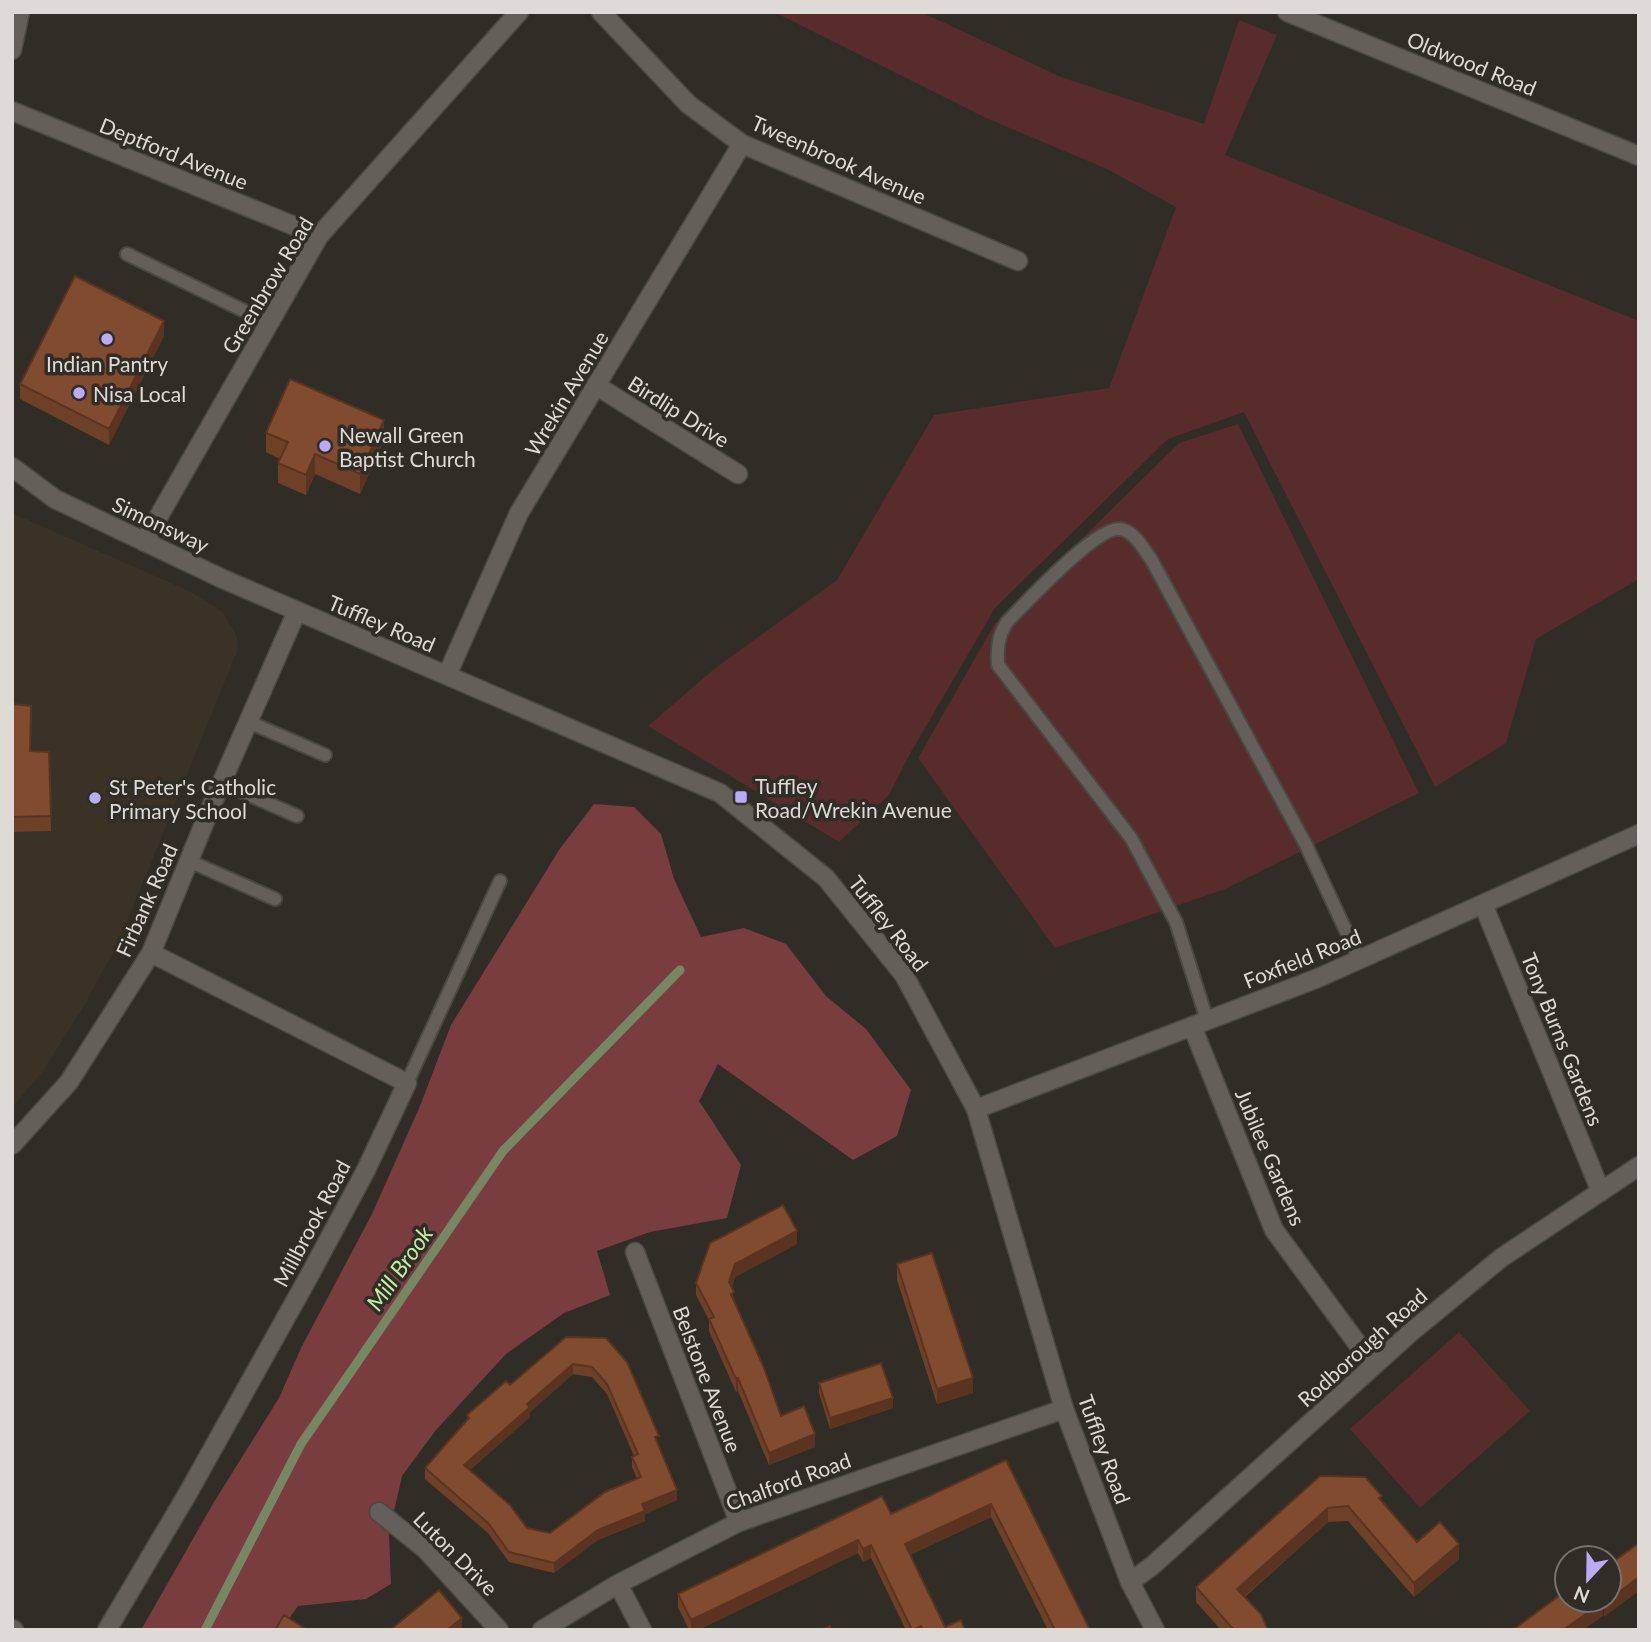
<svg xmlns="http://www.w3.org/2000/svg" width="1651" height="1642" viewBox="0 0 1651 1642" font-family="Lato,sans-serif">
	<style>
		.built { fill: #3a3226 }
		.green { fill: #582b2d }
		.forest { fill: #793d3f }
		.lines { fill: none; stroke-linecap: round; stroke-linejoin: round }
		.stream { stroke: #758863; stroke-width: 9 }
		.service-casing { stroke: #4b4843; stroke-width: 16 }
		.minor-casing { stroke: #4b4843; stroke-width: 21 }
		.tertiary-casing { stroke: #4b4843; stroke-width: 21 }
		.service { stroke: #645f58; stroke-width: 12 }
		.minor { stroke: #645f58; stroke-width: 18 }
		.tertiary { stroke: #645f58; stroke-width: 18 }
		.wall { fill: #6e4028; fill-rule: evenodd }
		.shaded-wall { fill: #5a3421 }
		.building { fill: #804b2f; stroke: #5a3421; stroke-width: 2; fill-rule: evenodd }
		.poi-dot { fill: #bbaaf6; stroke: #302c26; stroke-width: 2.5 }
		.labels { text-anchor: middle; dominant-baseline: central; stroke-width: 7; stroke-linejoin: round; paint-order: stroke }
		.street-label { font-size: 21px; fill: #dedbd7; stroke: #302c26 }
		.poi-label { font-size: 21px; fill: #dedbd7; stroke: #302c26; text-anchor: start }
		.water-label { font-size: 23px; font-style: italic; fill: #c1efa0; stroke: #302c26 }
	</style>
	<rect width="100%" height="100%" fill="#302c26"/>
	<path class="built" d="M 12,513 L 187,590 L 213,605 L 224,614 L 231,626 L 237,637 L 238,649 L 120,939 L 84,1006 L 42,1072 L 12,1108 Z"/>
	<path class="green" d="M 774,12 L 921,12 L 1061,77 L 1204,124 L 1239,20 L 1277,35 L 1225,155 L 1639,321 L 1639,579 L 1536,639 L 1506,743 L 1435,787 L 1244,412 L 1168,439 L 995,608 L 911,752 L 889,795 L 839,842 L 648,726 L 714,669 L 837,580 L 934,415 L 1109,388 L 1176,207 L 1107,169 L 986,118 Z
		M 1238,424 L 1419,793 L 1225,889 L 1055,948 L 918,758 L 994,625 L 1179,443 Z
		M 1459,1332 L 1530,1411 L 1420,1508 L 1350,1429 Z"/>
	<path class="forest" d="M 594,804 L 634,807 L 661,834 L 674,879 L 701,937 L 744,928 L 786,944 L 826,996 L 866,1029 L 911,1090 L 897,1136 L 853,1160 L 718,1064 L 699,1101 L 741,1165 L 727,1218 L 650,1232 L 597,1251 L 610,1295 L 564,1313 L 506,1354 L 436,1430 L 402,1476 L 389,1533 L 391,1584 L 366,1599 L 298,1606 L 281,1630 L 141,1630 L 214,1502 L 279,1398 L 301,1348 L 372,1214 L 420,1106 L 451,1025 L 559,850 Z"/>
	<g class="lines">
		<path class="stream" d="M 205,1630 L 301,1444 L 503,1151 L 680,970"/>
		<defs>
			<path id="service" d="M 127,254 L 269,323
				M 249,722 L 325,755
				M 222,783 L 297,816
				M 189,861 L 275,899
				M 1207,1020 L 1176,922 L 1131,838 L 998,665 C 997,649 998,636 1007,622 C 1026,603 1096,526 1120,529 C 1135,531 1143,549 1151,559 L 1306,845 L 1359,959
				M 407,1083 L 500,881"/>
			<path id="minor" d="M 601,12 L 688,104 L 742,144 L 1018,261
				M 1287,12 L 1639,156
				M 12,50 L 20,12
				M 12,111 L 319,236
				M 597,386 L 738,474
				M 144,542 L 319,236 L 519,12
				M 447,675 L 519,513 L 742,144
				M 1483,904 L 1601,1192
				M 1192,1026 L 1274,1230 L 1373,1365
				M 976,1109 L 1318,978 L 1639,834
				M 12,1145 L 69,1082 L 151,953 L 213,802 L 297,611
				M 635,1252 L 739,1522
				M 379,1512 L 425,1549 L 499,1630
				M 1130,1582 L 1152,1566 L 1410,1333 L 1501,1258 L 1639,1166
				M 618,1584 L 642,1630
				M 12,1629 L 14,1630
				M 107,1630 L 188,1493 L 308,1278 L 366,1170 L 407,1083 L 151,953
				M 542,1630 L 618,1584 L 739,1522 L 1064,1409"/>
			<path id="tertiary" d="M 12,467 L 55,499 L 223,579 L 720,793 L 826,878 L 904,975 L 976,1109 L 1064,1409 L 1130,1582 L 1155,1630"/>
		</defs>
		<use href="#service" class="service-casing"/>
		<use href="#minor" class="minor-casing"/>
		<use href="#tertiary" class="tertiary-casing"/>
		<use href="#service" class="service"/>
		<use href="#minor" class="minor"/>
		<use href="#tertiary" class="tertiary"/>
	</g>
	<path class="wall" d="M 164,336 L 109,445 L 20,399 L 20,384 Z
		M 266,433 L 384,440 L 360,494 L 315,474 L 306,495 L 278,483 L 278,463 L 280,459 L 266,452 Z
		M 12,704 L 31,721 L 30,751 L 49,752 L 51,831 L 12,832 Z
		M 797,1244 L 735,1277 L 732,1287 L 734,1301 L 781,1416 L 815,1447 L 769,1465 L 738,1391 L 736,1392 L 709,1331 L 709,1320 L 696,1295 L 696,1283 Z
		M 897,1264 L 973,1393 L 937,1404 L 897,1280 Z
		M 566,1337 L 659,1445 L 677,1500 L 645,1514 L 645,1521 L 598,1540 L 554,1573 L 509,1562 L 488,1533 L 425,1479 L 425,1468 L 467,1420 L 467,1415 L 510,1385 ZM 573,1374 L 592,1377 L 607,1394 L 634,1456 L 632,1457 L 632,1467 L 637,1479 L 550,1533 L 527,1528 L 470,1470 L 530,1417 L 530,1412 Z
		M 819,1383 L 893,1408 L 830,1429 L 819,1393 Z
		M 1006,1460 L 1090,1630 L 1048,1630 L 991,1517 L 910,1555 L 945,1627 L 965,1630 L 906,1630 L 871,1558 L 863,1562 L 858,1553 L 698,1630 L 689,1630 L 678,1607 L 678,1594 L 891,1514 Z
		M 1320,1476 L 1382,1501 L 1417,1542 L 1459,1559 L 1414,1597 L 1348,1521 L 1328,1522 L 1245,1597 L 1268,1630 L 1221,1630 L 1196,1602 L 1196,1587 Z"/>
	<path class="shaded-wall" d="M 164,321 L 164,336 L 109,445 L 109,429 Z
		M 384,420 L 384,440 L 360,494 L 360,474 Z
		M 315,454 L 315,474 L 306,495 L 306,475 Z
		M 797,1231 L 797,1244 L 735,1277 L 729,1294 L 729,1282 L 735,1264 Z
		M 573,1364 L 573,1374 L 530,1412 L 530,1417 L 464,1475 L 464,1465 L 527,1404 Z
		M 738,1378 L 738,1391 L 736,1392 L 736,1379 Z
		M 973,1378 L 973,1393 L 937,1404 L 937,1389 Z
		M 893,1398 L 893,1408 L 830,1429 L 830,1418 Z
		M 815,1434 L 815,1447 L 769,1465 L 769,1453 Z
		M 677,1490 L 677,1500 L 645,1514 L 645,1521 L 598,1540 L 554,1573 L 554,1563 L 598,1530 L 642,1504 Z
		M 991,1504 L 991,1517 L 905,1557 L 905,1544 Z
		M 1328,1508 L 1328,1522 L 1237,1603 L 1237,1589 Z
		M 858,1540 L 858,1553 L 698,1630 L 691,1630 L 691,1620 Z
		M 1459,1544 L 1459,1559 L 1414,1597 L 1414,1583 Z
		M 871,1545 L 871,1558 L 863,1562 L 863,1549 Z
		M 1639,1577 L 1639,1591 L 1604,1617 L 1604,1603 Z
		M 1603,1602 L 1603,1616 L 1583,1630 L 1563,1630 Z
		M 462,1618 L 462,1628 L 460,1630 L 447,1630 Z"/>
	<path class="building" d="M 75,276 L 164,321 L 109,429 L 20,384 Z
		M 290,379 L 384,420 L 360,474 L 315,454 L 306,475 L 278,463 L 288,442 L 266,433 Z
		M 12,704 L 31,706 L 30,751 L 49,752 L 51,816 L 12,817 Z
		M 783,1205 L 797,1231 L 735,1264 L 729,1282 L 734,1292 L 731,1294 L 764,1368 L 781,1416 L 804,1406 L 815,1434 L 769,1453 L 738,1378 L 736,1379 L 709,1319 L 714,1317 L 696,1283 L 710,1243 Z
		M 932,1253 L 973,1378 L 937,1389 L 897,1264 Z
		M 566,1337 L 606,1338 L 627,1362 L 659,1436 L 655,1437 L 677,1490 L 642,1504 L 645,1511 L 598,1530 L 554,1563 L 509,1552 L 488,1523 L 425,1468 L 469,1418 L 467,1415 L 506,1381 L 510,1385 ZM 573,1364 L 592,1367 L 607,1384 L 638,1454 L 632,1457 L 641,1477 L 605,1492 L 550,1533 L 527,1528 L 510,1505 L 464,1465 L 530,1407 L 527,1404 Z
		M 881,1363 L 893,1398 L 830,1418 L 819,1383 Z
		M 1006,1460 L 1090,1630 L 1055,1630 L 991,1504 L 905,1544 L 945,1627 L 961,1620 L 965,1630 L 923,1630 L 921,1626 L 912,1630 L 871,1545 L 863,1549 L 858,1540 L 691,1620 L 678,1594 L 882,1496 L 891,1514 Z
		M 1320,1476 L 1365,1477 L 1382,1496 L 1379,1498 L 1417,1542 L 1440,1522 L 1459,1544 L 1414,1583 L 1348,1506 L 1328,1508 L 1237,1589 L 1261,1614 L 1268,1630 L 1234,1630 L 1196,1587 Z
		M 1639,1543 L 1639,1577 L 1609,1600 L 1609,1565 Z
		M 439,1590 L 462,1618 L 447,1630 L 390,1630 Z
		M 1567,1590 L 1567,1600 L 1609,1600 L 1604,1603 L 1603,1602 L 1563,1630 L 1513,1630 Z
		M 284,1615 L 307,1630 L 275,1630 Z
		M 830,1626 L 831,1630 L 820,1630 Z"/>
	<g class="poi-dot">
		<circle cx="107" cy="339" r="7"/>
		<circle cx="79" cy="393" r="7"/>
		<circle cx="325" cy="446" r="7"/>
		<rect x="734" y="790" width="14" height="14" rx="3.5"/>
		<circle cx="95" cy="798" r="7"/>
	</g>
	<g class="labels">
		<g class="street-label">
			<text transform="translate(1472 63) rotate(22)">Oldwood Road</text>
			<text transform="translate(174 153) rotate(22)">Deptford Avenue</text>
			<text transform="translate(839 159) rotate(24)">Tweenbrook Avenue</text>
			<text transform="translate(267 285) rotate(-59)">Greenbrow Road</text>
			<text transform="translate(566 393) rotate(-59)">Wrekin Avenue</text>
			<text transform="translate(679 411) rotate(32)">Birdlip Drive</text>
			<text transform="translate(161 524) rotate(25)">Simonsway</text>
			<text transform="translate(382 623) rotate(23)">Tuffley Road</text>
			<text transform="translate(146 900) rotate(-66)">Firbank Road</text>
			<text transform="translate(889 923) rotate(52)">Tuffley Road</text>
			<text transform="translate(1302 958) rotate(-22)">Foxfield Road</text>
			<text transform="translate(1563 1039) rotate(68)">Tony Burns Gardens</text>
			<text transform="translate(1271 1157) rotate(67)">Jubilee Gardens</text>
			<text transform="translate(311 1223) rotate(-62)">Millbrook Road</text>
			<text transform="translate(1362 1347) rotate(-42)">Rodborough Road</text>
			<text transform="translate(708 1379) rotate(69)">Belstone Avenue</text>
			<text transform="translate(1105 1449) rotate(70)">Tuffley Road</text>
			<text transform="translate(788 1481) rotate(-20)">Chalford Road</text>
			<text transform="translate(456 1553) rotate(45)">Luton Drive</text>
		</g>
		<g class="poi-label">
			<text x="107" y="363" text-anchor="middle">Indian Pantry</text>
			<text x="93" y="393">Nisa Local</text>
			<text x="339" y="434">Newall Green<tspan x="339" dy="24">Baptist Church</tspan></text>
			<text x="755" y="785">Tuffley<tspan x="755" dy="24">Road/Wrekin Avenue</tspan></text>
			<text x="109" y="786">St Peter's Catholic<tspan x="109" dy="24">Primary School</tspan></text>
		</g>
		<g class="water-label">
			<text transform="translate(399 1268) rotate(-55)">Mill Brook</text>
		</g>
	</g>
	<rect width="1651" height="1642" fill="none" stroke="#dedbd7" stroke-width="28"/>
	<g transform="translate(1588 1579) rotate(202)"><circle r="33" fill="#302c26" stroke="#76726d" stroke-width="2"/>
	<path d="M0-5L12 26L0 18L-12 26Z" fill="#bbaaf6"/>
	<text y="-10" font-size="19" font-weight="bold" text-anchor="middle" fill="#dedbd7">N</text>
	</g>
</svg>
